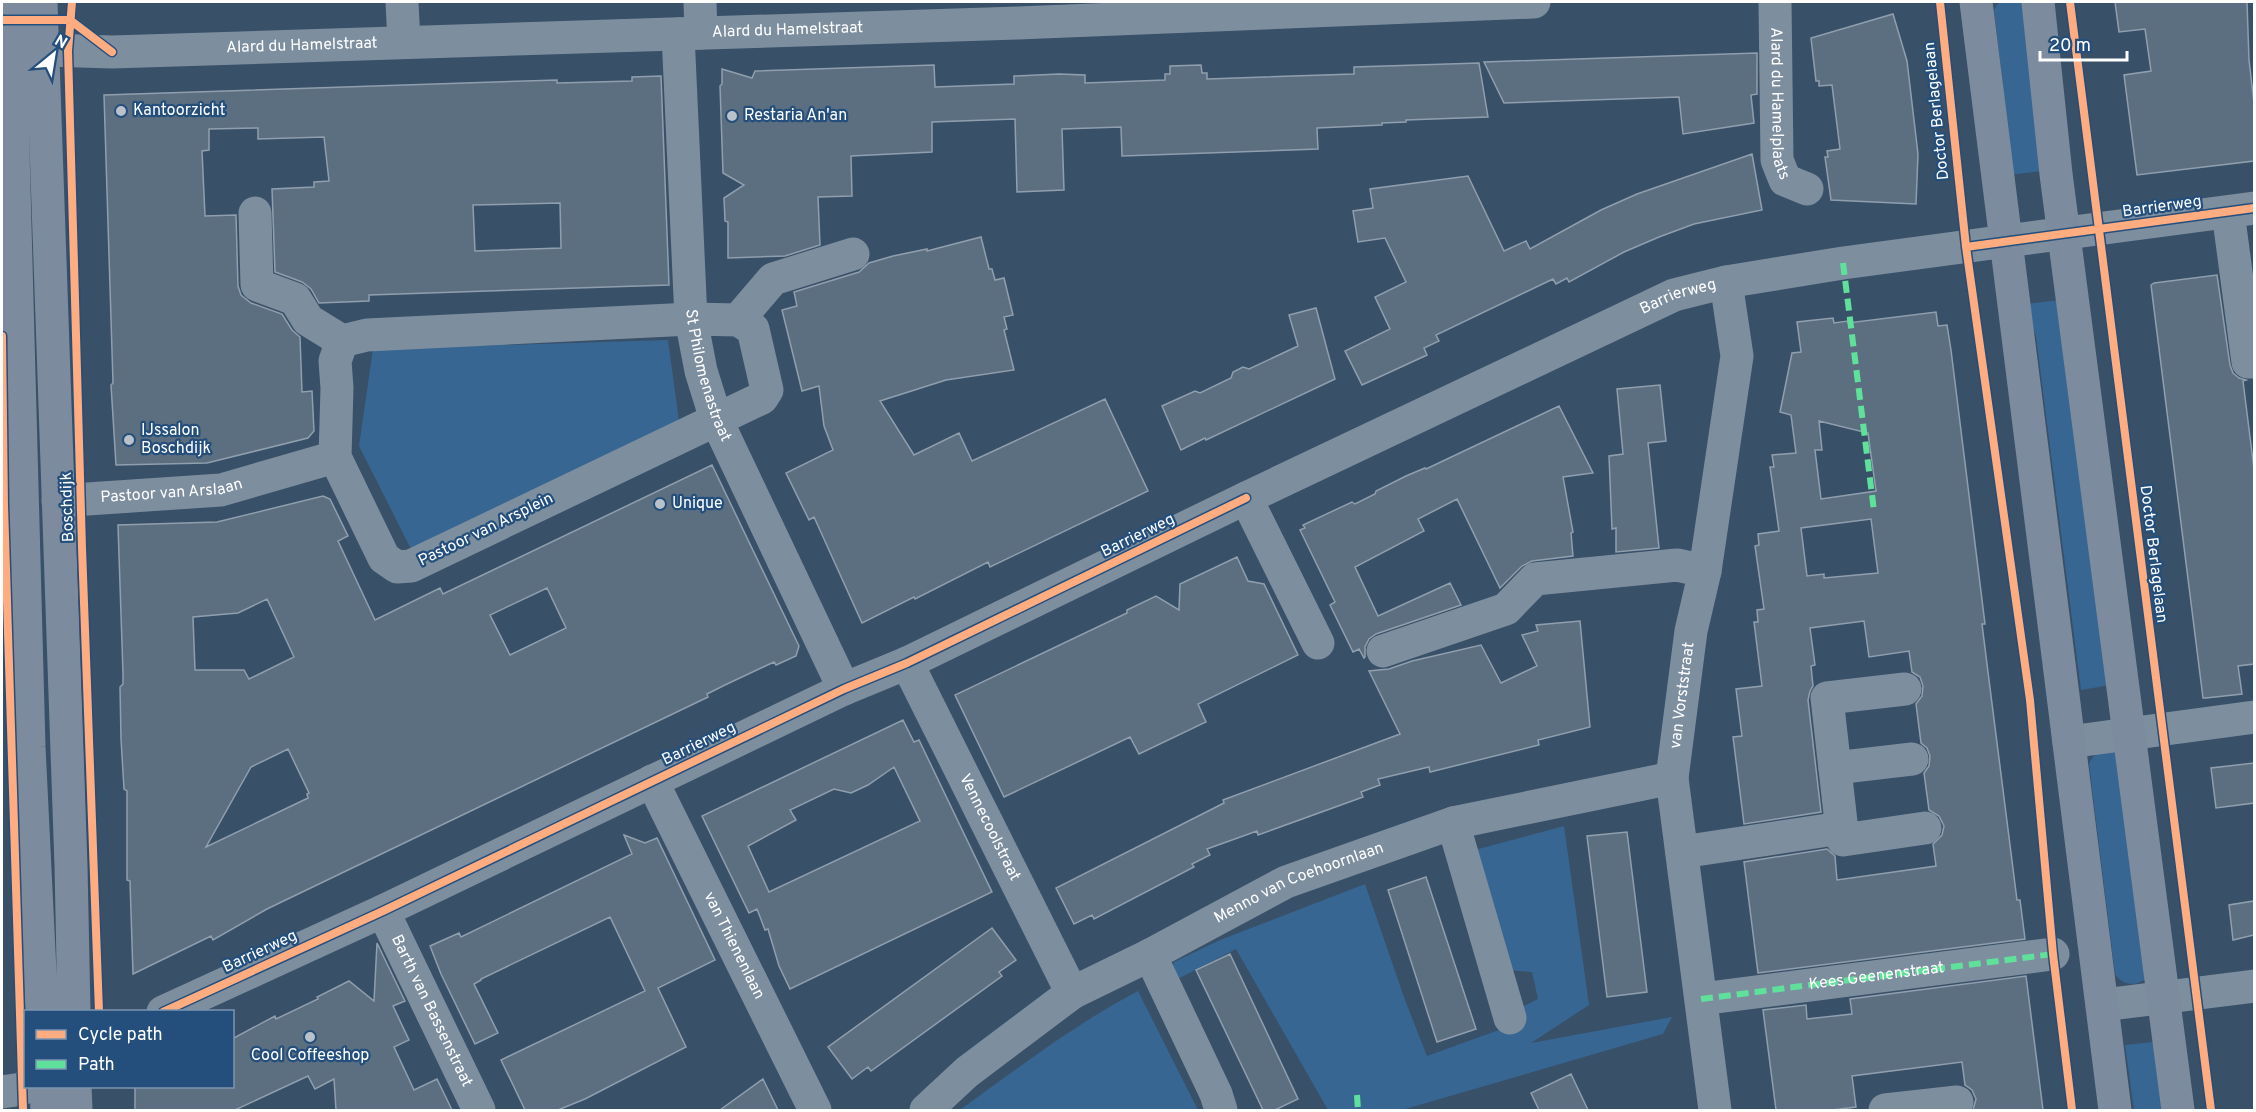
<svg xmlns="http://www.w3.org/2000/svg" width="2256" height="1112" viewBox="0 0 2256 1112" font-family="Overpass,sans-serif">
	<style>
		.green { fill: #386692 }
		.building { fill: #5c6f81; stroke: #909fae; stroke-width: 1.5; fill-rule: evenodd }
		.lines { fill: none; stroke-linecap: round; stroke-linejoin: round }
		.minor { stroke: #7d8e9f; stroke-width: 33 }
		.major { stroke: #7c8c9e; stroke-width: 33 }
		.quiet { stroke: #60e19b; stroke-width: 6; stroke-dasharray: 12 6; stroke-linecap: butt }
		.cycleway-casing { stroke: #244f7c; stroke-width: 11 }
		.cycleway { stroke: #ffac80; stroke-width: 8 }
		.poi-dot { fill: #b9c2ca; stroke: #244f7c; stroke-width: 2 }
		.labels { text-anchor: middle; dominant-baseline: central; stroke-width: 4.5; stroke-linejoin: round; paint-order: stroke }
		.street-label { font-size: 16px; fill: #fff; stroke: #244f7c }
		.poi-label { font-size: 16px; fill: #fff; stroke: #244f7c; text-anchor: start }
	</style>
	<rect width="100%" height="100%" fill="#385068"/>
	<path class="green" d="M 1999,2 L 2028,2 L 2051,170 L 2007,175 L 2003,85 L 1994,10 Z
		M 2068,299 L 2116,684 L 2081,690 L 2036,336 L 2025,304 Z
		M 668,340 L 679,421 L 413,553 L 359,446 L 373,349 Z
		M 2116,749 L 2148,977 C 2137,987 2123,986 2115,974 L 2089,764 C 2094,751 2103,751 2116,749 Z
		M 1564,826 L 1589,1005 L 1531,1043 L 1672,1017 L 1663,1034 L 1402,1110 L 1328,1110 L 1236,949 L 1168,984 L 1174,962 L 1220,940 L 1365,884 L 1405,1000 L 1427,1056 L 1510,1026 L 1510,1013 L 1538,999 L 1532,972 L 1506,970 L 1471,851 Z
		M 1138,991 L 1198,1110 L 960,1110 C 1018,1068 1075,1024 1138,991 Z
		M 2162,1041 L 2171,1110 L 2134,1110 L 2125,1045 Z"/>
	<path class="building" d="M 2115,2 L 2247,2 L 2249,60 L 2254,103 L 2254,161 L 2137,175 L 2124,75 L 2151,71 L 2145,29 L 2119,32 Z
		M 1893,14 L 1907,61 L 1918,154 L 1916,204 L 1831,200 L 1825,157 L 1828,157 L 1827,151 L 1840,149 L 1832,85 L 1819,86 L 1819,81 L 1816,81 L 1811,38 Z
		M 1757,53 L 1757,94 L 1751,95 L 1754,123 L 1683,134 L 1679,97 L 1504,103 L 1484,62 Z
		M 1479,63 L 1488,117 L 1406,120 L 1406,122 L 1382,123 L 1382,125 L 1317,128 L 1318,149 L 1122,156 L 1121,127 L 1062,129 L 1064,190 L 1017,192 L 1015,119 L 932,122 L 932,152 L 851,156 L 852,196 L 818,197 L 820,245 L 785,256 L 728,258 L 728,222 L 725,221 L 724,198 L 744,185 L 723,173 L 720,86 L 722,84 L 722,69 L 752,78 L 755,71 L 934,65 L 935,87 L 1014,84 L 1014,76 L 1059,74 L 1085,75 L 1085,83 L 1165,80 L 1165,74 L 1170,74 L 1170,66 L 1201,65 L 1202,73 L 1207,73 L 1207,79 L 1354,74 L 1354,67 Z
		M 661,76 L 669,285 L 369,295 L 369,301 L 319,303 L 311,289 L 302,282 L 275,272 L 272,189 L 314,187 L 314,182 L 329,181 L 324,137 L 258,139 L 258,128 L 209,129 L 209,150 L 202,151 L 205,216 L 236,215 L 238,286 L 241,295 L 251,303 L 282,314 L 292,330 L 300,337 L 302,392 L 312,391 L 314,431 L 308,438 L 207,463 L 116,465 L 111,385 L 113,383 L 104,95 L 557,80 L 557,83 L 632,81 L 632,77 ZM 560,203 L 561,248 L 475,251 L 473,205 Z
		M 1752,154 L 1762,210 L 1694,224 L 1659,237 L 1624,252 L 1569,282 L 1567,278 L 1556,284 L 1553,279 L 1436,335 L 1439,341 L 1424,348 L 1427,355 L 1362,385 L 1345,351 L 1390,329 L 1375,297 L 1406,282 L 1385,238 L 1358,242 L 1353,211 L 1373,208 L 1370,189 L 1468,176 L 1504,251 L 1526,241 L 1530,249 L 1601,210 L 1637,194 Z
		M 981,237 L 989,269 L 992,269 L 995,280 L 1004,278 L 1013,315 L 1004,317 L 1007,329 L 1004,330 L 1014,370 L 946,380 L 880,401 L 914,455 L 959,433 L 972,461 L 1105,399 L 1148,491 L 990,567 L 988,562 L 915,599 L 914,597 L 862,623 L 814,517 L 809,520 L 786,473 L 833,450 L 824,426 L 819,386 L 802,391 L 782,310 L 797,306 L 794,292 L 859,272 L 869,263 L 893,256 L 927,249 L 927,251 Z
		M 2217,275 L 2230,365 L 2233,373 L 2239,378 L 2246,380 L 2243,381 L 2254,469 L 2254,664 L 2238,666 L 2242,694 L 2206,698 L 2203,698 L 2151,285 L 2154,283 Z
		M 1316,308 L 1335,379 L 1206,440 L 1205,438 L 1181,450 L 1162,406 L 1195,391 L 1200,393 L 1231,378 L 1233,372 L 1243,367 L 1249,369 L 1298,346 L 1289,315 Z
		M 1936,312 L 1938,326 L 1947,325 L 1951,350 L 1985,624 L 1982,624 L 1988,672 L 2017,900 L 2020,900 L 2025,939 L 1758,973 L 1744,862 L 1827,849 L 1835,856 L 1837,880 L 1936,866 L 1933,844 L 1942,835 L 1944,826 L 1939,816 L 1929,810 L 1924,773 L 1929,766 L 1930,756 L 1927,748 L 1921,743 L 1916,704 L 1922,696 L 1923,686 L 1920,677 L 1912,672 L 1909,651 L 1869,657 L 1864,621 L 1810,628 L 1815,665 L 1811,666 L 1813,686 L 1810,691 L 1808,700 L 1821,812 L 1744,824 L 1733,737 L 1742,736 L 1736,689 L 1762,686 L 1754,622 L 1758,622 L 1757,610 L 1764,609 L 1755,546 L 1759,545 L 1758,534 L 1779,531 L 1770,467 L 1774,467 L 1772,455 L 1796,453 L 1791,415 L 1780,412 L 1792,353 L 1801,352 L 1797,322 L 1833,318 L 1834,323 L 1848,321 L 1848,323 ZM 1819,421 L 1868,433 L 1876,491 L 1821,499 L 1815,450 L 1822,450 ZM 1871,519 L 1878,573 L 1824,578 L 1824,574 L 1807,576 L 1801,528 Z
		M 1660,385 L 1666,441 L 1648,443 L 1659,548 L 1616,552 L 1616,528 L 1612,529 L 1609,456 L 1623,454 L 1617,389 Z
		M 1559,406 L 1593,473 L 1563,477 L 1573,532 L 1571,533 L 1573,556 L 1532,561 L 1522,566 L 1500,588 L 1457,499 L 1418,519 L 1424,531 L 1355,567 L 1378,616 L 1450,583 L 1461,605 L 1376,634 L 1369,639 L 1365,647 L 1365,657 L 1364,658 L 1359,649 L 1353,652 L 1330,605 L 1335,602 L 1300,530 L 1305,528 L 1303,525 L 1352,502 L 1355,504 L 1375,494 L 1376,491 L 1406,476 L 1425,468 L 1426,469 Z
		M 712,465 L 799,646 L 796,656 L 776,665 L 774,662 L 727,684 L 707,694 L 708,697 L 267,909 L 213,940 L 211,936 L 133,974 L 130,881 L 127,880 L 127,791 L 124,789 L 121,739 L 120,687 L 123,684 L 123,674 L 118,525 L 217,522 L 323,496 L 330,499 L 348,536 L 338,541 L 375,620 L 440,588 L 443,594 ZM 547,588 L 566,628 L 510,655 L 490,615 ZM 267,599 L 294,657 L 249,679 L 244,670 L 195,670 L 193,617 L 238,613 ZM 288,749 L 309,793 L 307,794 L 308,798 L 206,847 L 251,767 Z
		M 1237,557 L 1248,581 L 1264,584 L 1298,655 L 1198,704 L 1206,722 L 1139,754 L 1130,737 L 1004,797 L 955,695 L 1127,613 L 1127,610 L 1156,596 L 1179,610 L 1180,584 Z
		M 1580,621 L 1590,727 L 1538,740 L 1539,745 L 1430,772 L 1429,767 L 1378,779 L 1380,785 L 1361,792 L 1363,797 L 1258,835 L 1257,831 L 1207,849 L 1210,855 L 1192,864 L 1194,867 L 1094,919 L 1092,915 L 1074,924 L 1056,888 L 1224,803 L 1223,800 L 1400,734 L 1369,671 L 1389,669 L 1412,661 L 1481,645 L 1501,683 L 1537,666 L 1522,635 L 1538,631 L 1536,625 Z
		M 903,720 L 914,742 L 919,740 L 992,892 L 790,989 L 779,966 L 768,929 L 765,930 L 757,909 L 749,913 L 702,816 ZM 894,767 L 920,821 L 769,892 L 748,846 L 796,820 L 790,810 L 834,789 L 851,793 L 868,785 Z
		M 2254,763 L 2254,803 L 2216,808 L 2211,768 Z
		M 1627,832 L 1647,992 L 1607,997 L 1587,836 Z
		M 624,835 L 645,843 L 657,838 L 715,960 L 658,988 L 686,1047 L 585,1099 L 558,1110 L 525,1110 L 501,1060 L 645,991 L 610,917 L 481,979 L 481,980 L 474,984 L 498,1033 L 475,1044 L 441,974 L 430,946 L 459,933 L 461,937 L 632,854 Z
		M 1426,877 L 1476,1029 L 1437,1042 L 1388,890 Z
		M 2254,901 L 2254,935 L 2233,940 L 2229,905 Z
		M 992,928 L 1016,960 L 999,972 L 1002,976 L 871,1071 L 868,1067 L 852,1079 L 828,1047 Z
		M 377,943 L 405,1001 L 393,1006 L 409,1040 L 394,1047 L 414,1090 L 437,1079 L 452,1110 L 336,1110 L 334,1079 L 315,1089 L 308,1076 L 235,1110 L 135,1110 L 135,1086 L 232,1086 L 232,1039 L 275,1016 L 276,1019 L 318,999 L 317,997 L 349,981 L 374,1001 Z
		M 1230,954 L 1298,1099 L 1275,1110 L 1263,1110 L 1196,970 Z
		M 2026,976 L 2043,1110 L 1973,1110 L 1976,1099 L 1972,1090 L 1965,1085 L 1962,1062 L 1852,1076 L 1856,1107 L 1832,1110 L 1776,1110 L 1763,1010 L 1806,1005 L 1807,1019 L 1852,1014 L 1850,999 Z
		M 1571,1074 L 1588,1110 L 1539,1110 L 1531,1093 Z
		M 763,1079 L 778,1110 L 720,1110 Z"/>
	<g class="lines">
		<g class="minor">
			<path d="M 402,2 L 404,42"/>
			<path d="M 700,2 L 701,33"/>
			<path id="s1" d="M 1775,2 L 1777,160 L 1785,180 L 1807,189"/>
			<path id="s2" d="M 678,34 L 691,319 L 701,371 L 716,419 L 844,689"/>
			<path id="s3" d="M 16,49 L 112,52 L 1018,23 L 1534,2"/>
			<path d="M 2228,212 L 2248,362 L 2254,362"/>
			<path d="M 255,213 L 257,285 L 295,299 L 308,320 L 342,341"/>
			<path d="M 691,319 L 738,320 L 753,329 L 767,390 L 762,398 L 411,566 L 397,567 L 384,558 L 335,457 L 337,388 L 335,361 L 342,341 L 367,335 Z"/>
			<path d="M 738,320 L 773,279 L 853,254"/>
			<path d="M 1246,498 L 1318,643"/>
			<path id="s4" d="M 58,501 L 221,490 L 335,457"/>
			<path d="M 1383,651 L 1506,609 L 1535,579 L 1677,565 L 1705,571"/>
			<path id="s5" d="M 907,663 L 1072,993"/>
			<path d="M 1905,689 L 1827,698 L 1843,840 L 1925,828"/>
			<path d="M 2069,742 L 2254,717"/>
			<path d="M 1835,768 L 1912,759"/>
			<path id="s6" d="M 652,781 L 815,1110"/>
			<path d="M 1453,823 L 1510,1018"/>
			<path d="M 1682,852 L 1841,828"/>
			<path id="s7" d="M 383,911 L 479,1110"/>
			<path d="M 1150,955 L 1216,1094 L 1221,1110"/>
			<path d="M 1701,999 L 2053,954"/>
			<path d="M 2103,1005 L 2254,986"/>
			<path id="s8" d="M 163,1012 L 383,911 L 844,689 L 907,663 L 1246,498 L 1674,295 L 1726,282 L 1843,263 L 2254,208"/>
			<path d="M 2,1092 L 22,1089 L 26,1086"/>
			<path id="s9" d="M 926,1110 L 967,1072 L 1072,993 L 1150,955 L 1286,882 L 1453,823 L 1672,778"/>
			<path id="s10" d="M 1715,1110 L 1672,778 L 1691,631 L 1705,571 L 1737,356 L 1726,282"/>
			<path d="M 1885,1110 L 1957,1102"/>
		</g>
		<path class="major" d="M 9,2 L 29,747 L 42,1012
			M 41,2 L 71,866 L 74,1012
			M 1976,2 L 2115,1110
			M 2038,2 L 2056,174 L 2178,1110
			M 46,1086 L 47,1110
			M 75,1086 L 76,1110"/>
		<g class="quiet">
			<path d="M 1843,263 L 1874,511"/>
			<path id="s11" d="M 1701,999 L 2053,954"/>
			<path d="M 1357,1095 L 1358,1110"/>
		</g>
		<defs>
			<path id="cycleway" d="M 72,2 L 68,51 L 82,548 L 99,1012
				M 1940,2 L 1966,247 L 2030,700 L 2053,954 L 2072,1110
				M 2070,2 L 2211,1110
				M 2,20 L 70,20 L 112,52
				M 1966,247 L 2254,208
				M 2,336 L 4,505 L 23,1110
				M 163,1012 L 383,911 L 844,689 L 907,663 L 1246,498"/>
		</defs>
		<use href="#cycleway" class="cycleway-casing"/>
		<use href="#cycleway" class="cycleway"/>
	</g>
	<g class="poi-dot">
		<circle cx="121" cy="111" r="6"/>
		<circle cx="732" cy="116" r="6"/>
		<circle cx="129" cy="440" r="6"/>
		<circle cx="660" cy="504" r="6"/>
		<circle cx="310" cy="1037" r="6"/>
	</g>
	<g class="labels">
		<g class="street-label">
			<text stroke="none"><textPath href="#s3" startOffset="772">Alard du Hamelstraat</textPath></text>
			<text stroke="none"><textPath href="#s3" startOffset="286">Alard du Hamelstraat</textPath></text>
			<text stroke="none"><textPath href="#s1" startOffset="102">Alard du Hamelplaats</textPath></text>
			<text transform="translate(1937 111) rotate(-96)">Doctor Berlagelaan</text>
			<text transform="translate(2162 207) rotate(-8)">Barrierweg</text>
			<text stroke="none"><textPath href="#s8" startOffset="1676">Barrierweg</textPath></text>
			<text stroke="none"><textPath href="#s2" startOffset="344">St Philomenastraat</textPath></text>
			<text stroke="none"><textPath href="#s4" startOffset="114">Pastoor van Arslaan</textPath></text>
			<text transform="translate(68 507) rotate(-92)">Boschdijk</text>
			<text transform="translate(486 530) rotate(-26)">Pastoor van Arsplein</text>
			<text transform="translate(1138 536) rotate(-26)">Barrierweg</text>
			<text transform="translate(2153 554) rotate(83)">Doctor Berlagelaan</text>
			<text stroke="none"><textPath href="#s10" startOffset="418">van Vorststraat</textPath></text>
			<text transform="translate(699 744) rotate(-26)">Barrierweg</text>
			<text stroke="none"><textPath href="#s5" startOffset="184">Vennecoolstraat</textPath></text>
			<text stroke="none"><textPath href="#s9" startOffset="440">Menno van Coehoornlaan</textPath></text>
			<text stroke="none"><textPath href="#s6" startOffset="184">van Thienenlaan</textPath></text>
			<text transform="translate(260 952) rotate(-25)">Barrierweg</text>
			<text stroke="none"><textPath href="#s11" startOffset="177">Kees Geenenstraat</textPath></text>
			<text stroke="none"><textPath href="#s7" startOffset="111">Barth van Bassenstraat</textPath></text>
		</g>
		<g class="poi-label">
			<text x="133" y="111">Kantoorzicht</text>
			<text x="744" y="116">Restaria An'an</text>
			<text x="141" y="431">IJssalon<tspan x="141" dy="18">Boschdijk</tspan></text>
			<text x="672" y="504">Unique</text>
			<text x="310" y="1056" text-anchor="middle">Cool Coffeeshop</text>
		</g>
	</g>
	<rect width="2256" height="1112" fill="none" stroke="#ffffff" stroke-width="6"/>
	<rect x="24" y="1010" width="210" height="78" fill="#244f7c" stroke="#7c95b0" stroke-width="1.5"/>
	<rect x="36" y="1030" width="30" height="9" fill="#ffac80" stroke="#7c95b0" stroke-width="1.5"/>
	<text x="78" y="1040" font-size="18" fill="#ffffff">Cycle path</text>
	<rect x="36" y="1060" width="30" height="9" fill="#60e19b" stroke="#7c95b0" stroke-width="1.5"/>
	<text x="78" y="1070" font-size="18" fill="#ffffff">Path</text>
	<g transform="translate(54 54) rotate(30)" stroke="#244f7c" stroke-width="4.5" paint-order="stroke">
	<path d="M0-4.5L10 22L0 15L-10 22Z" fill="#ffffff"/>
	<text y="-9" font-size="16" font-weight="bold" text-anchor="middle" fill="#ffffff">N</text>
	</g>
	<path d="M2040 51v9h87v-9" fill="none" stroke="#ffffff" stroke-width="3"/>
	<text x="2049" y="51" font-size="18" fill="#ffffff" stroke="#244f7c" stroke-width="4.5" paint-order="stroke">20 m</text>
</svg>
